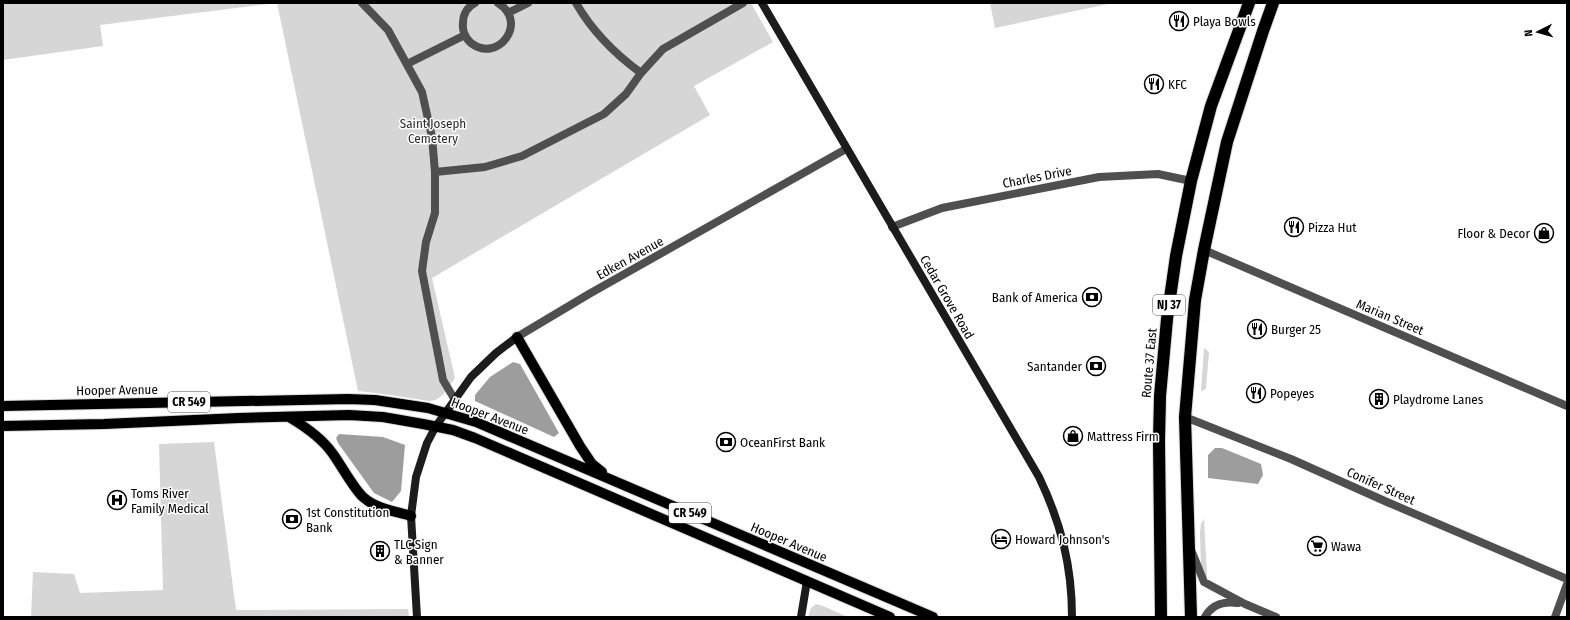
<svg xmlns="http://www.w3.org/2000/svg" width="1570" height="620" viewBox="0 0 1570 620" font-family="'Fira Sans Condensed',sans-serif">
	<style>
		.green { fill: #d6d6d6 }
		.water { fill: #9d9d9d }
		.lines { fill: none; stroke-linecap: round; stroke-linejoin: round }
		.primary-casing { stroke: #dbdbdb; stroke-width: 12 }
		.highway-casing { stroke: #dbdbdb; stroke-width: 14 }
		.street { stroke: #4f4f4f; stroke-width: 8 }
		.secondary { stroke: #1c1c1c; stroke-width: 8 }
		.primary { stroke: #000; stroke-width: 10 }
		.highway { stroke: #000; stroke-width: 12 }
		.labels { text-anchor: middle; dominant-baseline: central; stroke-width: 3; stroke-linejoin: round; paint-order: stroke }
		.shield { fill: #fff; stroke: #4c4c4c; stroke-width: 1 }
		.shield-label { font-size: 12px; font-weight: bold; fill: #000 }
		.poi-label { font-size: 13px; fill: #000; stroke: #fff; text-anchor: start }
		.park-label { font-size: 13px; fill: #2d2d2d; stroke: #fff }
		.street-label { font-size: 13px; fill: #000; stroke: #fff }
	</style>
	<rect width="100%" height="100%" fill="#fff"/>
	<path class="green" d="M 3,3 L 751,3 L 773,42 L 694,86 L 710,115 L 432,278 L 455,378 C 448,388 442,401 429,401 L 391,395 L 358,391 L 277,3 L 100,25 L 103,46 L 3,60 Z
		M 990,3 L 1113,3 L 995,28 Z
		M 1204,348 L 1209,352 L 1206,389 L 1201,391 Z
		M 214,442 L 236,610 L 408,609 L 409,617 L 31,617 L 33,572 L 74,574 L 80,593 L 163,590 L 159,444 Z
		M 1204,519 L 1207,575 L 1206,579 L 1201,569 L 1200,533 L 1201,524 Z
		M 816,604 L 823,606 L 848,617 L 808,617 L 811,608 Z"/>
	<path class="water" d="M 513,362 L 520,364 L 559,433 L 554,437 L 475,401 L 475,395 L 490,377 Z
		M 339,434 L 383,437 L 405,445 L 401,491 L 392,502 L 374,493 L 338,443 L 336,438 Z
		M 1215,448 L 1222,448 L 1261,464 L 1263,475 L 1258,484 L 1208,478 L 1208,455 Z"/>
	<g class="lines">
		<defs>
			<path id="primary" d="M 517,337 L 580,446 L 592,464 L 602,472
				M 3,406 L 348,399 L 375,400 L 428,408 L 476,422 L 933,617
				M 289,417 C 306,427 322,438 333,454 C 341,465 354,489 363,497 C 376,509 395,511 411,516
				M 3,426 L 104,424 L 239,418 L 349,415 L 383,417 L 423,424 L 453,430 L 475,438 L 890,617"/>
			<path id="highway" d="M 1161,617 L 1159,441 L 1160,396 L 1167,319 L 1176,256 L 1191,181 L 1211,106 L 1249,3
				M 1191,617 L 1185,417 L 1195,300 L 1204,250 L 1227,142 L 1263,31 L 1273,3"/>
		</defs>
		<use href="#primary" class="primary-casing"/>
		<use href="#highway" class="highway-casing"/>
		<path class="street" d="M 362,3 L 388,30 L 422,92 L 432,137 L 435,172 L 435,213 L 426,242 L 422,271 L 443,380 L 455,400
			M 475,3 C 467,7 463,15 463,23 C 462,30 465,38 471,43 C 498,64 529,22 498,3
			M 576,3 C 592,31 615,54 641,73
			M 508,13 L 528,3
			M 407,64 L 465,35
			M 435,172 L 485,167 L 522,156 L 604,114 L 626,94 L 641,73 L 663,49 L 743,3
			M 892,227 L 942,208 L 1099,177 L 1158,174 L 1191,181
			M 1204,250 L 1567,406
			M 517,337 L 589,294 L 846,149
			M 1185,417 L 1291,459 L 1387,502 L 1567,579
			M 1192,552 L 1204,582 L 1245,604 L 1276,617
			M 1205,617 C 1212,604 1225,601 1238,603
			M 1555,617 L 1567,584"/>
		<path class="secondary" d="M 762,3 L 1039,477 C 1061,523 1072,566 1072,617
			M 417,617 L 411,516 L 416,477 L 427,443 L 436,426 L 471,377 L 496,353 L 517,337
			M 801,617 L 807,581"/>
		<use href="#primary" class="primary"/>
		<use href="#highway" class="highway"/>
	</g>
	<defs>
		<symbol id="restaurant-ring" viewBox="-11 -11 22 22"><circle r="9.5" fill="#fff" stroke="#000" stroke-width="1.5"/><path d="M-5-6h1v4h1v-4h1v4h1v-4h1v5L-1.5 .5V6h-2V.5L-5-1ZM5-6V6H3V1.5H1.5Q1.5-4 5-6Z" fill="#000"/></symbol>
		<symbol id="shop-ring" viewBox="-11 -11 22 22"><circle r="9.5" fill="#fff" stroke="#000" stroke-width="1.5"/><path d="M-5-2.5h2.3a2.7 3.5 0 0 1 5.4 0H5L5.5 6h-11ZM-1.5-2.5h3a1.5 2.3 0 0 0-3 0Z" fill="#000"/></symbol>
		<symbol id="bank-ring" viewBox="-11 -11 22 22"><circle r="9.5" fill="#fff" stroke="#000" stroke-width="1.5"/><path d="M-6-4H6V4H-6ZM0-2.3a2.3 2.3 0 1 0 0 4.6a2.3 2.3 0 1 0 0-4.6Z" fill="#000"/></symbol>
		<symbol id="building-ring" viewBox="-11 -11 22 22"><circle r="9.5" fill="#fff" stroke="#000" stroke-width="1.5"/><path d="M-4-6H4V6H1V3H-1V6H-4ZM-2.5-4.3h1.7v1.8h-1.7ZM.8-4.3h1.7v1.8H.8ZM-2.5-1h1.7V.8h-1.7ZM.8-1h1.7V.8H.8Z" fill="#000"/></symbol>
		<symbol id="hospital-ring" viewBox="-11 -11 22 22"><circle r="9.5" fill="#fff" stroke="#000" stroke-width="1.5"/><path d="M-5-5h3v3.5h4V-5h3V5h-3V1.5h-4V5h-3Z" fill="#000"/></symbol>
		<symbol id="hotel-ring" viewBox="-11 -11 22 22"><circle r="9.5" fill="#fff" stroke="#000" stroke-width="1.5"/><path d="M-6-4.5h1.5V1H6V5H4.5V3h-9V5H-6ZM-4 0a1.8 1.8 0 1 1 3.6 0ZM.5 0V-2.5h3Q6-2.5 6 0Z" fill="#000"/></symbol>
		<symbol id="supermarket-ring" viewBox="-11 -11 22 22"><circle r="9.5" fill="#fff" stroke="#000" stroke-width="1.5"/><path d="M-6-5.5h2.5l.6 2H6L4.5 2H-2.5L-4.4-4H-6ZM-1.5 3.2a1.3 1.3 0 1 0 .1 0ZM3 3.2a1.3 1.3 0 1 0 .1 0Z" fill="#000"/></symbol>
	</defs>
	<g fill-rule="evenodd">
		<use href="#restaurant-ring" x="1168" y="10" width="22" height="22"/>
		<use href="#restaurant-ring" x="1143" y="73" width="22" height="22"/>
		<use href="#restaurant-ring" x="1283" y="216" width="22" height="22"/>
		<use href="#shop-ring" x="1533" y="222" width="22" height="22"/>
		<use href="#bank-ring" x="1081" y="286" width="22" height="22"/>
		<use href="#restaurant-ring" x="1246" y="318" width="22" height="22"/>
		<use href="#bank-ring" x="1085" y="355" width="22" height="22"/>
		<use href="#restaurant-ring" x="1245" y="382" width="22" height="22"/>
		<use href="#building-ring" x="1368" y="388" width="22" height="22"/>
		<use href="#shop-ring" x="1062" y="425" width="22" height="22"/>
		<use href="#bank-ring" x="715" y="431" width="22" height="22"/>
		<use href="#hospital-ring" x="106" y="489" width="22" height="22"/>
		<use href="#bank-ring" x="281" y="508" width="22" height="22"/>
		<use href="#hotel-ring" x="990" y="528" width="22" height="22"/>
		<use href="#supermarket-ring" x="1306" y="535" width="22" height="22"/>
		<use href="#building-ring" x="369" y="540" width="22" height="22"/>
	</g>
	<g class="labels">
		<g class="shield">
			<rect x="1153" y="295" width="32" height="20" rx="3"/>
			<rect x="168" y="392" width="42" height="20" rx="3"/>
			<rect x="669" y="503" width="42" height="20" rx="3"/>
		</g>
		<g class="shield-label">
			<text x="1169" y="305">NJ 37</text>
			<text x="189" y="402">CR 549</text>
			<text x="690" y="513">CR 549</text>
		</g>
		<g class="poi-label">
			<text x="1193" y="21">Playa Bowls</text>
			<text x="1168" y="84">KFC</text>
			<text x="1308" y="227">Pizza Hut</text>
			<text x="1530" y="233" text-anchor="end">Floor &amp; Decor</text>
			<text x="1078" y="297" text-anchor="end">Bank of America</text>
			<text x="1271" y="329">Burger 25</text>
			<text x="1082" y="366" text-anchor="end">Santander</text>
			<text x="1270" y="393">Popeyes</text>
			<text x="1393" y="399">Playdrome Lanes</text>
			<text x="1087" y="436">Mattress Firm</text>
			<text x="740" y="442">OceanFirst Bank</text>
			<text x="131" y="493">Toms River<tspan x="131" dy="15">Family Medical</tspan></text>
			<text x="306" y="512">1st Constitution<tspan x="306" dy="15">Bank</tspan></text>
			<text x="1015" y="539">Howard Johnson's</text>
			<text x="394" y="544">TLC Sign<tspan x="394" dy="15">&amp; Banner</tspan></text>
			<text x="1331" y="546">Wawa</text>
		</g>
		<g class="park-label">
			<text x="433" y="123">Saint Joseph<tspan x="433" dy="15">Cemetery</tspan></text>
		</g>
		<g class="street-label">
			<text transform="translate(1037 177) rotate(-11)">Charles Drive</text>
			<text transform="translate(630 258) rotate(-29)">Edken Avenue</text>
			<text transform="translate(947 297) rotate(60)">Cedar Grove Road</text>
			<text transform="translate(1390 317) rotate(23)">Marian Street</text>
			<text transform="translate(1149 363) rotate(-85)">Route 37 East</text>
			<text transform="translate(117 390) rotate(-1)">Hooper Avenue</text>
			<text transform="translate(490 416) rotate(21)">Hooper Avenue</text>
			<text transform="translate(1381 486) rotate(24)">Conifer Street</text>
			<text transform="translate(789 542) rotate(23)">Hooper Avenue</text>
		</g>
	</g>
	<rect width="1570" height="620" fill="none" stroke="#000000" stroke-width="8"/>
	<g transform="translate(1538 32) rotate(264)" stroke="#ffffff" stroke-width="3" paint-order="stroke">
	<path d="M0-3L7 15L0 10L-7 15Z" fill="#000000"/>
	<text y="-6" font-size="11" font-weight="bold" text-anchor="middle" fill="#000000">N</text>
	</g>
</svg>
